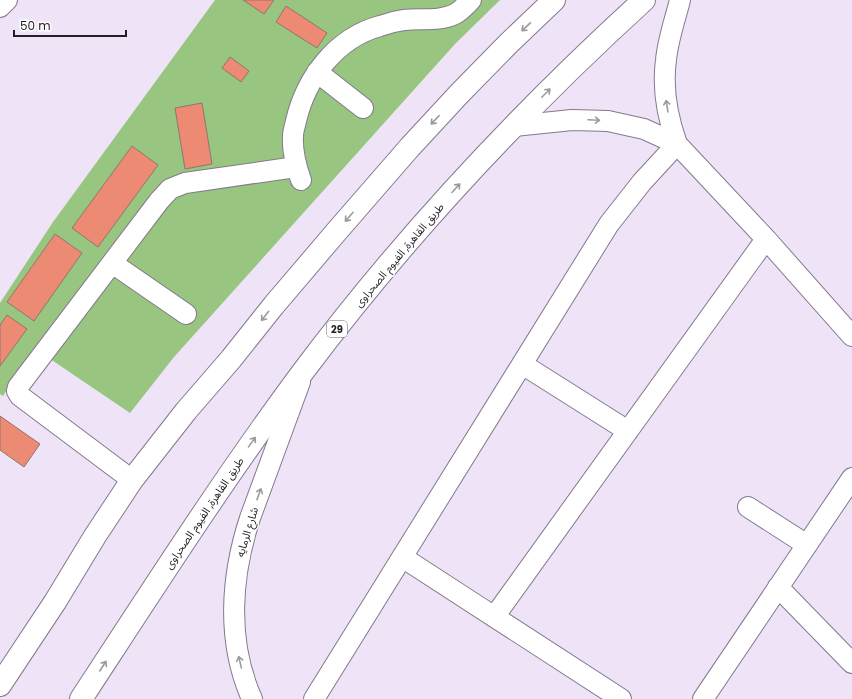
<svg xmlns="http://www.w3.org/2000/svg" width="852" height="699" viewBox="0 0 852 699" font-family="Poppins,'Noto Sans Arabic',sans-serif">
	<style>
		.green { fill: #98c580 }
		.building { fill: #ed8a73; stroke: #8d7670 }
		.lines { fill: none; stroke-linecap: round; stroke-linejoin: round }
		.minor-casing { stroke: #84798c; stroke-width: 22 }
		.highway-casing { stroke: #84798c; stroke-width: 24 }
		.minor { stroke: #fff; stroke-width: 20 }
		.highway { stroke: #fff; stroke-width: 22 }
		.oneway { stroke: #9c9a9d }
		.labels { text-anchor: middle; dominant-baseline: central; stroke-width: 3; stroke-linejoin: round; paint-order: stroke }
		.shield { fill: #fff; stroke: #646266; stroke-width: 1 }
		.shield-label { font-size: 10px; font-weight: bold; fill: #221e25 }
		.street-label { font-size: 11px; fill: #221e25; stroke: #fff }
	</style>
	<rect width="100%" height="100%" fill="#efe3f8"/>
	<path class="green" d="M 215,0 L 500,0 L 455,44 L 174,357 L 130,413 L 34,348 L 3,396 L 0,394 L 0,303 L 53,222 Z"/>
	<path class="building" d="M 243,0 L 274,0 L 264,14 Z
		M 286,6 L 327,33 L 317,48 L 276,22 Z
		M 230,57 L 249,71 L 241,82 L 222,68 Z
		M 202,103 L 212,164 L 185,169 L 175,108 Z
		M 132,146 L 158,165 L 98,247 L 72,228 Z
		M 55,234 L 82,253 L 34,321 L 7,302 Z
		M 7,315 L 27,329 L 0,366 L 0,325 Z
		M 0,416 L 40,444 L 24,467 L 0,450 Z"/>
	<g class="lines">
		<defs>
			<path id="minor" d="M 0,7 L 7,0
				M 317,72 L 363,108
				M 514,126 L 572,120 L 608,121 L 644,129 L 677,144 L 766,239 L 852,336
				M 677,144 C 667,116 662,89 666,60 C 668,39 675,20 680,0
				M 301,180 C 296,166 292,151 293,136 C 293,131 295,126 296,121 C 306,78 336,38 380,26 C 388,23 396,21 404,20 C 421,18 439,22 455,14 C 461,11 466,5 471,0
				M 112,263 L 186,314
				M 522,364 L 628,431
				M 132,480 L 20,396 L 17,391 L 18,387 L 159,201 L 170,189 L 185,183 L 296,167
				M 748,507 L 807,545
				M 402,557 L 621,699
				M 778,587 L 852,663
				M 494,617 L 766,239
				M 252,699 C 226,641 231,576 250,518 L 300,382
				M 314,699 L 609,224 L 642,182 L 677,144
				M 703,699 L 852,478"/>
			<path id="highway" d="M 0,685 L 55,602 L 95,536 L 132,480 L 186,411 L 231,359 L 274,305 L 337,231 L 410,147 L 459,94 L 509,43 L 554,0
				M 81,699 C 153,589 224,478 302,373 C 403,238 519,114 644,0"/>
		</defs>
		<use href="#minor" class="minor-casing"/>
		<use href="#highway" class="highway-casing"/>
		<use href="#minor" class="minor"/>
		<use href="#highway" class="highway"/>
	</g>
	<defs><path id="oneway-shaft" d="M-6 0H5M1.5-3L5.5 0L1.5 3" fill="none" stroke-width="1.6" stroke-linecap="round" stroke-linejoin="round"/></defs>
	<g class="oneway">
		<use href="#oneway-shaft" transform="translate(526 27) rotate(137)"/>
		<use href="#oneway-shaft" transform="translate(546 93) rotate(-45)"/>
		<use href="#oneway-shaft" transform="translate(667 106) rotate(-99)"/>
		<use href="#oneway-shaft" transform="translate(435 120) rotate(133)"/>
		<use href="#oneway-shaft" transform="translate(594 120) rotate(3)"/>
		<use href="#oneway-shaft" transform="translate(456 188) rotate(-48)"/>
		<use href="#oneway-shaft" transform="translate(349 217) rotate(131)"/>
		<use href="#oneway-shaft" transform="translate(265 316) rotate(128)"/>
		<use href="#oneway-shaft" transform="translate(252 442) rotate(-54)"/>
		<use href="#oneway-shaft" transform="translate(259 494) rotate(-70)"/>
		<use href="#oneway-shaft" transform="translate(240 662) rotate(-103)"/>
		<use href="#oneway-shaft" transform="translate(103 666) rotate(-57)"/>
	</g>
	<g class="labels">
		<rect class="shield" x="327" y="321" width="20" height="16" rx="3"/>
		<g class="shield-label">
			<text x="337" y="329">29</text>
		</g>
		<g class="street-label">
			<text transform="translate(399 255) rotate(-50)">طريق القاهرة, الفيوم الصحراوى</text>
			<text transform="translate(204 513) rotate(-56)">طريق القاهرة, الفيوم الصحراوى</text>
			<text transform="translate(247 532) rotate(-73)">شارع الرمايه</text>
		</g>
	</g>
	<path d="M14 30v6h112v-6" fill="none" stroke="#221e25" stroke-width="2"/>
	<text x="20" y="30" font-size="12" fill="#221e25" stroke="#ffffff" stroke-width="3" paint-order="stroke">50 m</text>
</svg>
